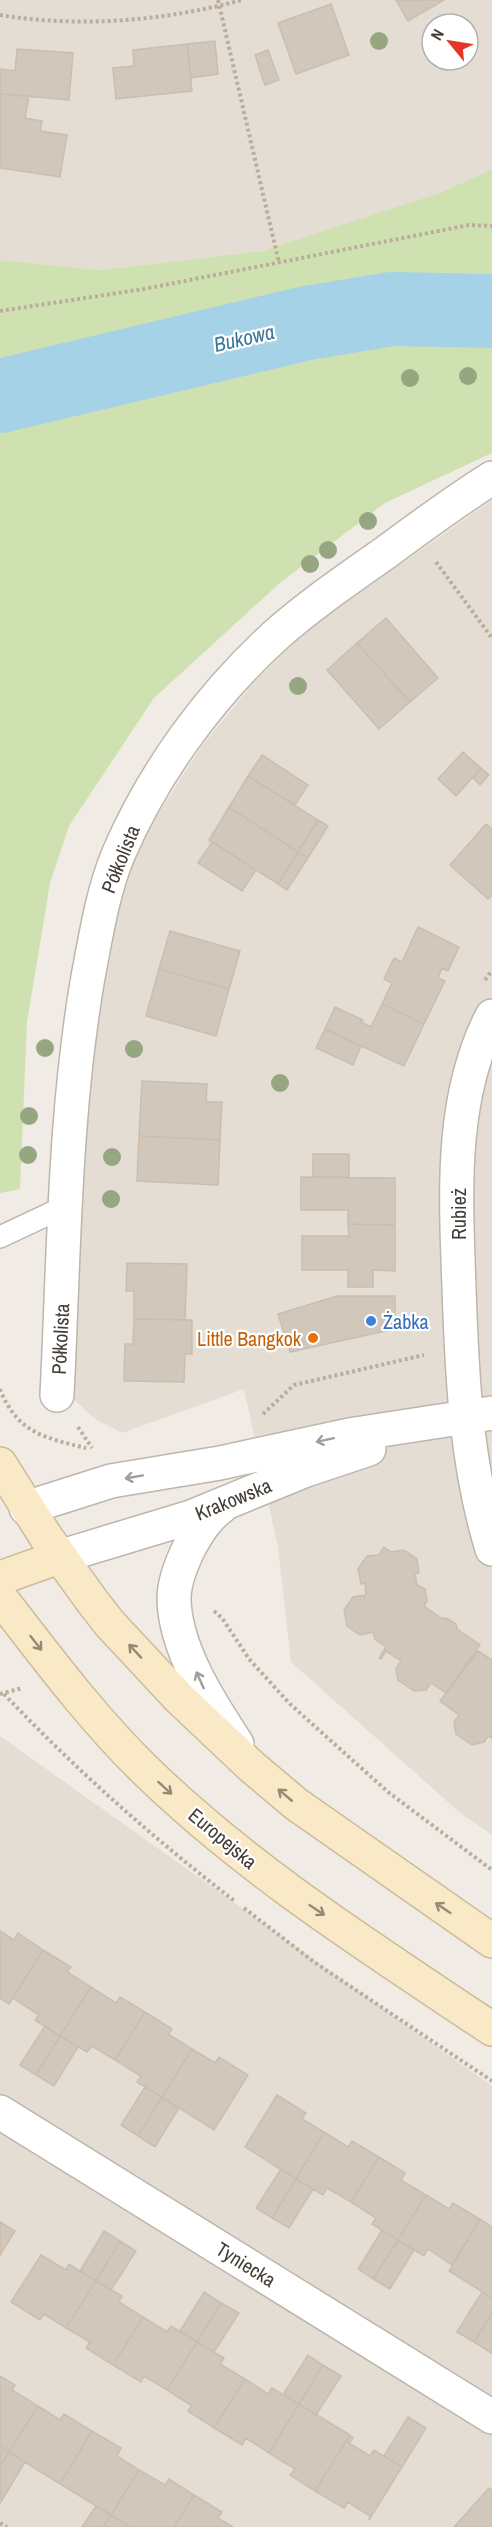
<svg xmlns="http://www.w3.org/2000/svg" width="492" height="2527" viewBox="0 0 492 2527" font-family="'Archivo Narrow',sans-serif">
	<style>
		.residential { fill: #e4ddd3; fill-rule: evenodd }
		.green { fill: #cfe1b1 }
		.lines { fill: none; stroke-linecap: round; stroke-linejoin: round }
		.river { stroke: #a6d2e8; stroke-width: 74 }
		.building { fill: #d1c7bb; stroke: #cbbeaf; stroke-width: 1.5 }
		.lane-casing { stroke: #beb6ab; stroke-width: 24 }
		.street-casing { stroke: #beb6ab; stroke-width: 36 }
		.secondary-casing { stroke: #ccbb98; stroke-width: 36 }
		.path { stroke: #bbad9b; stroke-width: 4; stroke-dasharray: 3 3; stroke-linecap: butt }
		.lane { stroke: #fff; stroke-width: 21 }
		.street { stroke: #fff; stroke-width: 33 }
		.secondary { stroke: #f9e9c6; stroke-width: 33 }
		.tree { fill: #95a681 }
		.oneway { stroke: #a09e9a }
		.oneway2 { stroke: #948a76 }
		.shop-dot { fill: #3f7fe0; stroke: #fff; stroke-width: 2 }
		.food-dot { fill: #e8710a; stroke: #fff; stroke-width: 2 }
		.labels { text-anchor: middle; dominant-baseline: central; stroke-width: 4.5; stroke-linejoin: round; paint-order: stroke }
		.street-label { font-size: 20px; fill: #423c35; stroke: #fff }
		.shop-label { font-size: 20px; fill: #366cbe; stroke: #fff; text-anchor: start }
		.food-label { font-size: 20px; fill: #c56008; stroke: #fff; text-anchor: end }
		.water-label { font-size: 21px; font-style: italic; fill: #38799b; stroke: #fff }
	</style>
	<rect width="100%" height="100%" fill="#f0ece5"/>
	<path class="residential" d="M 0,0 L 492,0 L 492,169 L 442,192 L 262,251 L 101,270 L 0,260 ZM 432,24 L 468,24 L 468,60 L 432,60 Z
		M 492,500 L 492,1835 L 459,1812 L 291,1662 L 278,1548 L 244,1389 L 122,1433 L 95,1419 L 69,1395 L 88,1022 L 118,897 L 136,856 L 158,814 L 201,747 L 257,679 L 304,632 Z
		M 0,1736 L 492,2086 L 492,2527 L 0,2527 Z"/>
	<path class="green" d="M 492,169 L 492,453 L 385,503 L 281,582 L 154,698 L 69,826 L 50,883 L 27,1022 L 20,1189 L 0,1193 L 0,260 L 101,270 L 262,251 L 442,192 Z"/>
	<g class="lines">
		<path class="river" d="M 0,396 L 307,323 L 392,309 L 492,311"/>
	</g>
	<path class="building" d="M 396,0 L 444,0 L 408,21 Z
		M 331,4 L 349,55 L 296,74 L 278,23 Z
		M 215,41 L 218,74 L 191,78 L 187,44 Z
		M 187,44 L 192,91 L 116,99 L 113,68 L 134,66 L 133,50 Z
		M 17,49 L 73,53 L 69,100 L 0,94 L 0,69 L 15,71 Z
		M 268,50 L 279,80 L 265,85 L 255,55 Z
		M 0,94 L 29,96 L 25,118 L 42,121 L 40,131 L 67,135 L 60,177 L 0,168 Z
		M 386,618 L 438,678 L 410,702 L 357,643 Z
		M 357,643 L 410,702 L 379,729 L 327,670 Z
		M 463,752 L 481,768 L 456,796 L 438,779 Z
		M 262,755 L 308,785 L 295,805 L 248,776 Z
		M 481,768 L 489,775 L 480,785 L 473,778 Z
		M 248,776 L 318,820 L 298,852 L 229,807 Z
		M 229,807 L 298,852 L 278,884 L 209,840 Z
		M 318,820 L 328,826 L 308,858 L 298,852 Z
		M 486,824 L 492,829 L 492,895 L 488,899 L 450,865 Z
		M 212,842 L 256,870 L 242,891 L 198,863 Z
		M 298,852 L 308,858 L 287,890 L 278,884 Z
		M 418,927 L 459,947 L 448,971 L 442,968 L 438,978 L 445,981 L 424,1024 L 382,1004 L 392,983 L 384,979 L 394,958 L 402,962 Z
		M 170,931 L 240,951 L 229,989 L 159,969 Z
		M 159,969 L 229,989 L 216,1036 L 146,1016 Z
		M 382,1004 L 424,1024 L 404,1066 L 325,1029 L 335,1007 L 363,1020 L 361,1022 L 371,1027 Z
		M 325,1029 L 361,1046 L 353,1065 L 316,1048 Z
		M 142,1081 L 207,1084 L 206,1102 L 222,1102 L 220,1140 L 139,1136 Z
		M 139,1136 L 220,1140 L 218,1185 L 137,1181 Z
		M 313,1154 L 349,1154 L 349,1177 L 313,1177 Z
		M 301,1177 L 395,1178 L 395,1225 L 348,1224 L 348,1210 L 301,1210 Z
		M 348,1224 L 395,1225 L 395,1271 L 373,1270 L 373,1287 L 348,1287 L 348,1270 L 302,1270 L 302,1236 L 349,1236 Z
		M 127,1263 L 187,1264 L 185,1320 L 134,1319 L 134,1291 L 126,1291 Z
		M 337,1296 L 395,1296 L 395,1329 L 290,1352 L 278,1314 Z
		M 134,1319 L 192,1320 L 192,1354 L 185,1354 L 184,1382 L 124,1381 L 125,1344 L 133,1344 Z
		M 384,1547 L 391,1552 L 404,1550 L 417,1559 L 419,1573 L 415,1574 L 417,1585 L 425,1589 L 427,1601 L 424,1606 L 441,1618 L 446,1618 L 456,1624 L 457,1629 L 480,1645 L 446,1693 L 431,1683 L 426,1690 L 414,1691 L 398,1680 L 396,1669 L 401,1661 L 386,1651 L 381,1659 L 379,1658 L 386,1647 L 375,1639 L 373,1632 L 360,1635 L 347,1626 L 344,1610 L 353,1597 L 366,1595 L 365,1583 L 361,1584 L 358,1569 L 367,1556 L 379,1555 Z
		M 478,1651 L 492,1660 L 492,1738 L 488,1736 L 484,1742 L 472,1745 L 456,1734 L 454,1722 L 459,1715 L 440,1701 Z
		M 0,1931 L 14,1940 L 18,1933 L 43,1950 L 9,2004 L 0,1998 Z
		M 43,1950 L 71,1967 L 67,1972 L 91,1987 L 60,2036 L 35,2020 L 39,2015 L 13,1998 Z
		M 91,1987 L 116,2003 L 120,1997 L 145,2012 L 115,2060 L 92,2046 L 87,2052 L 60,2036 Z
		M 145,2012 L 172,2029 L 168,2034 L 192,2049 L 162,2097 L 137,2082 L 141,2076 L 115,2060 Z
		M 45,2026 L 60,2036 L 36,2075 L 20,2065 Z
		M 60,2036 L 78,2047 L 54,2086 L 36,2075 Z
		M 192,2049 L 215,2063 L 219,2057 L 248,2075 L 214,2130 L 162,2097 Z
		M 145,2087 L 162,2097 L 138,2136 L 121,2125 Z
		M 277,2095 L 306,2113 L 302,2119 L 324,2132 L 296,2179 L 245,2147 Z
		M 162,2097 L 179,2108 L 155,2147 L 138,2136 Z
		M 324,2132 L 348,2147 L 352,2141 L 379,2157 L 351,2202 L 327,2188 L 323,2195 L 296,2179 Z
		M 379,2157 L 405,2173 L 401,2180 L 426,2195 L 398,2240 L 372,2224 L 376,2218 L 351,2202 Z
		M 281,2169 L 296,2179 L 272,2218 L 256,2208 Z
		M 296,2179 L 313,2189 L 289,2228 L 272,2218 Z
		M 426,2195 L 449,2209 L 453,2203 L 480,2219 L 452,2265 L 428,2249 L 424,2256 L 398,2240 Z
		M 480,2219 L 492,2227 L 492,2298 L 449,2271 Z
		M 0,2222 L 15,2231 L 0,2255 Z
		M 382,2230 L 398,2240 L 373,2279 L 358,2269 Z
		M 104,2231 L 120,2241 L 96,2281 L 80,2271 Z
		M 398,2240 L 414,2250 L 390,2289 L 373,2279 Z
		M 120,2241 L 136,2251 L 111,2290 L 96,2281 Z
		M 41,2255 L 66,2270 L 69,2264 L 96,2281 L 66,2328 L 44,2314 L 40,2320 L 11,2302 Z
		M 96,2281 L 122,2296 L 119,2302 L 143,2317 L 113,2365 L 86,2348 L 90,2342 L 66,2328 Z
		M 204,2292 L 221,2303 L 197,2342 L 180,2331 Z
		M 482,2292 L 492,2298 L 492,2313 L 474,2342 L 457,2332 Z
		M 221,2303 L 239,2313 L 214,2352 L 197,2342 Z
		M 492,2313 L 492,2351 L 491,2353 L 474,2342 Z
		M 143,2317 L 167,2332 L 171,2326 L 197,2342 L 167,2390 L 144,2376 L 141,2382 L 113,2365 Z
		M 197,2342 L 224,2358 L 220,2364 L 245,2379 L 214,2428 L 188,2411 L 192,2406 L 167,2390 Z
		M 308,2355 L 323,2365 L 299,2404 L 283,2395 Z
		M 323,2365 L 341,2376 L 316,2415 L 299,2404 Z
		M 0,2376 L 15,2385 L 12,2390 L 38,2406 L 9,2452 L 0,2446 Z
		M 245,2379 L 268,2394 L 272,2388 L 299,2404 L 269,2453 L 246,2438 L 242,2445 L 214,2428 Z
		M 299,2404 L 350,2435 L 315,2491 L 290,2475 L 295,2469 L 269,2453 Z
		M 38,2406 L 60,2420 L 64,2414 L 92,2431 L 60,2484 L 9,2452 Z
		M 408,2417 L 426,2428 L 402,2467 L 384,2456 Z
		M 92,2431 L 121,2448 L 117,2456 L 139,2470 L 111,2515 L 60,2484 Z
		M 350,2435 L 353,2438 L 349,2443 L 370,2456 L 374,2450 L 402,2467 L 369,2520 L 370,2516 L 348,2502 L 344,2508 L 315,2491 Z
		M 0,2446 L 9,2452 L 0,2467 Z
		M 9,2452 L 25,2462 L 1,2502 L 0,2467 Z
		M 139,2470 L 165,2485 L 169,2479 L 194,2495 L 174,2527 L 130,2527 L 111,2515 Z
		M 489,2488 L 492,2490 L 492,2527 L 454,2527 Z
		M 194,2495 L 222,2512 L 218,2518 L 233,2527 L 174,2527 Z
		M 96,2506 L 111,2515 L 103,2527 L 82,2527 Z
		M 111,2515 L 127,2525 L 126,2527 L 103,2527 Z"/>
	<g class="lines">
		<defs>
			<path id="lane" d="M 0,1237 L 66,1206"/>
			<path id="street" d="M 492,1016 C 449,1099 456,1197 459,1288 C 462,1377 466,1464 492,1549
				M 57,1395 C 64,1256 64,1115 88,977 C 96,936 102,894 118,855 C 153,773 210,695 276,635 C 310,605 348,579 385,553 C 420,527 455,501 492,478
				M 221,1507 C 207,1517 198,1532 190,1546 C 182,1562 174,1581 174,1599 C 175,1649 210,1703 237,1744
				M 26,1508 L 111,1481 L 220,1463 L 349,1435 L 492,1413
				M 59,1557 L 191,1517 L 306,1470 L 369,1449
				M 0,2112 L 492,2417"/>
			<path id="secondary" d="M 0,1464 L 46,1537 L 92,1601 L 110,1624 L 179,1698 L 251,1766 L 296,1804 L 492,1941
				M 0,1578 L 59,1557
				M 0,1597 C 45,1655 90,1716 143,1768 C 247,1870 371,1948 492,2029"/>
		</defs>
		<use href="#lane" class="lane-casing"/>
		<use href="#street" class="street-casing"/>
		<use href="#secondary" class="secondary-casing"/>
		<path class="path" d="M 218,0 L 279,263
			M 0,15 C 79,28 165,21 242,0
			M 0,311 L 144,289 L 469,225 L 492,226
			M 436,562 L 492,638
			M 485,980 L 492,970
			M 0,1389 C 17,1433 45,1438 86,1448
			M 263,1414 L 294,1385 L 424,1355
			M 78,1427 L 92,1448
			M 214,1611 L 222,1618 L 249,1659 L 290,1704 L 388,1792 L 492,1870
			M 0,1694 L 22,1688
			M 4,1694 C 75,1769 154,1839 236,1902
			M 244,1908 L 314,1962 L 492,2081
			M 0,2523 L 7,2527"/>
		<use href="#lane" class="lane"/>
		<use href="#street" class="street"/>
		<use href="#secondary" class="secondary"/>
	</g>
	<g class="tree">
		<circle cx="379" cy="41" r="9"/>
		<circle cx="468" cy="376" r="9"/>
		<circle cx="410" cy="378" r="9"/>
		<circle cx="368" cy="521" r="9"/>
		<circle cx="328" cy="550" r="9"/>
		<circle cx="310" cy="564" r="9"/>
		<circle cx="298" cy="686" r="9"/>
		<circle cx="45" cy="1048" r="9"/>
		<circle cx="134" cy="1049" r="9"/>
		<circle cx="280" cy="1083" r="9"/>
		<circle cx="29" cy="1116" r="9"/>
		<circle cx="28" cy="1155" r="9"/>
		<circle cx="112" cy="1157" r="9"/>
		<circle cx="111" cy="1199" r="9"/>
	</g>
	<defs><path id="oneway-shaft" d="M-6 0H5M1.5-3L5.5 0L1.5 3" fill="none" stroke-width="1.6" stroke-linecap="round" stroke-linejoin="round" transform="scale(1.5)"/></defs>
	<g class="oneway">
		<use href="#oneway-shaft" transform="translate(325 1440) rotate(168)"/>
		<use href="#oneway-shaft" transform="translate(134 1477) rotate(170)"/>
		<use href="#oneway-shaft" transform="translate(200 1680) rotate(-114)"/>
	</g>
	<g class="oneway2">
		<use href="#oneway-shaft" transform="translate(36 1643) rotate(52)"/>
		<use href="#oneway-shaft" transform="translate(135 1651) rotate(-133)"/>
		<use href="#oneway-shaft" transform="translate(165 1788) rotate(42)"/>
		<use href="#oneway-shaft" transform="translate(285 1795) rotate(-140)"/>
		<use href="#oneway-shaft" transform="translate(443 1908) rotate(-146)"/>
		<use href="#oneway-shaft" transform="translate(317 1910) rotate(34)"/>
	</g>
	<circle class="shop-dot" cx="371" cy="1321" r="6"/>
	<circle class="food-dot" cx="313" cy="1338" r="6"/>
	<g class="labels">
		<g class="street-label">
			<text transform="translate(120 859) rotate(-68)">Półkolista</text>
			<text transform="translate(458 1214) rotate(-90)">Rubież</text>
			<text transform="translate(60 1339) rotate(-87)">Półkolista</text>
			<text transform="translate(233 1499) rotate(-22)">Krakowska</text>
			<text transform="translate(223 1838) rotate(40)">Europejska</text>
			<text transform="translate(246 2264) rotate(32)">Tyniecka</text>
		</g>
		<g class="shop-label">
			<text x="383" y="1321">Żabka</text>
		</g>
		<g class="food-label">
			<text x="301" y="1338">Little Bangkok</text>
		</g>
		<g class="water-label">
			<text transform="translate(244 338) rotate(-13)">Bukowa</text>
		</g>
	</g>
	<g transform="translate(450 42) rotate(300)"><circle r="28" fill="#ffffff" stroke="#b3b1ae" stroke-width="1.5"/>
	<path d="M0-4.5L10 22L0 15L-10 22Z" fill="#e43628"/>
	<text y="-9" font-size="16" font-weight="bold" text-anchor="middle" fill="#423c35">N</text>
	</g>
</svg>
